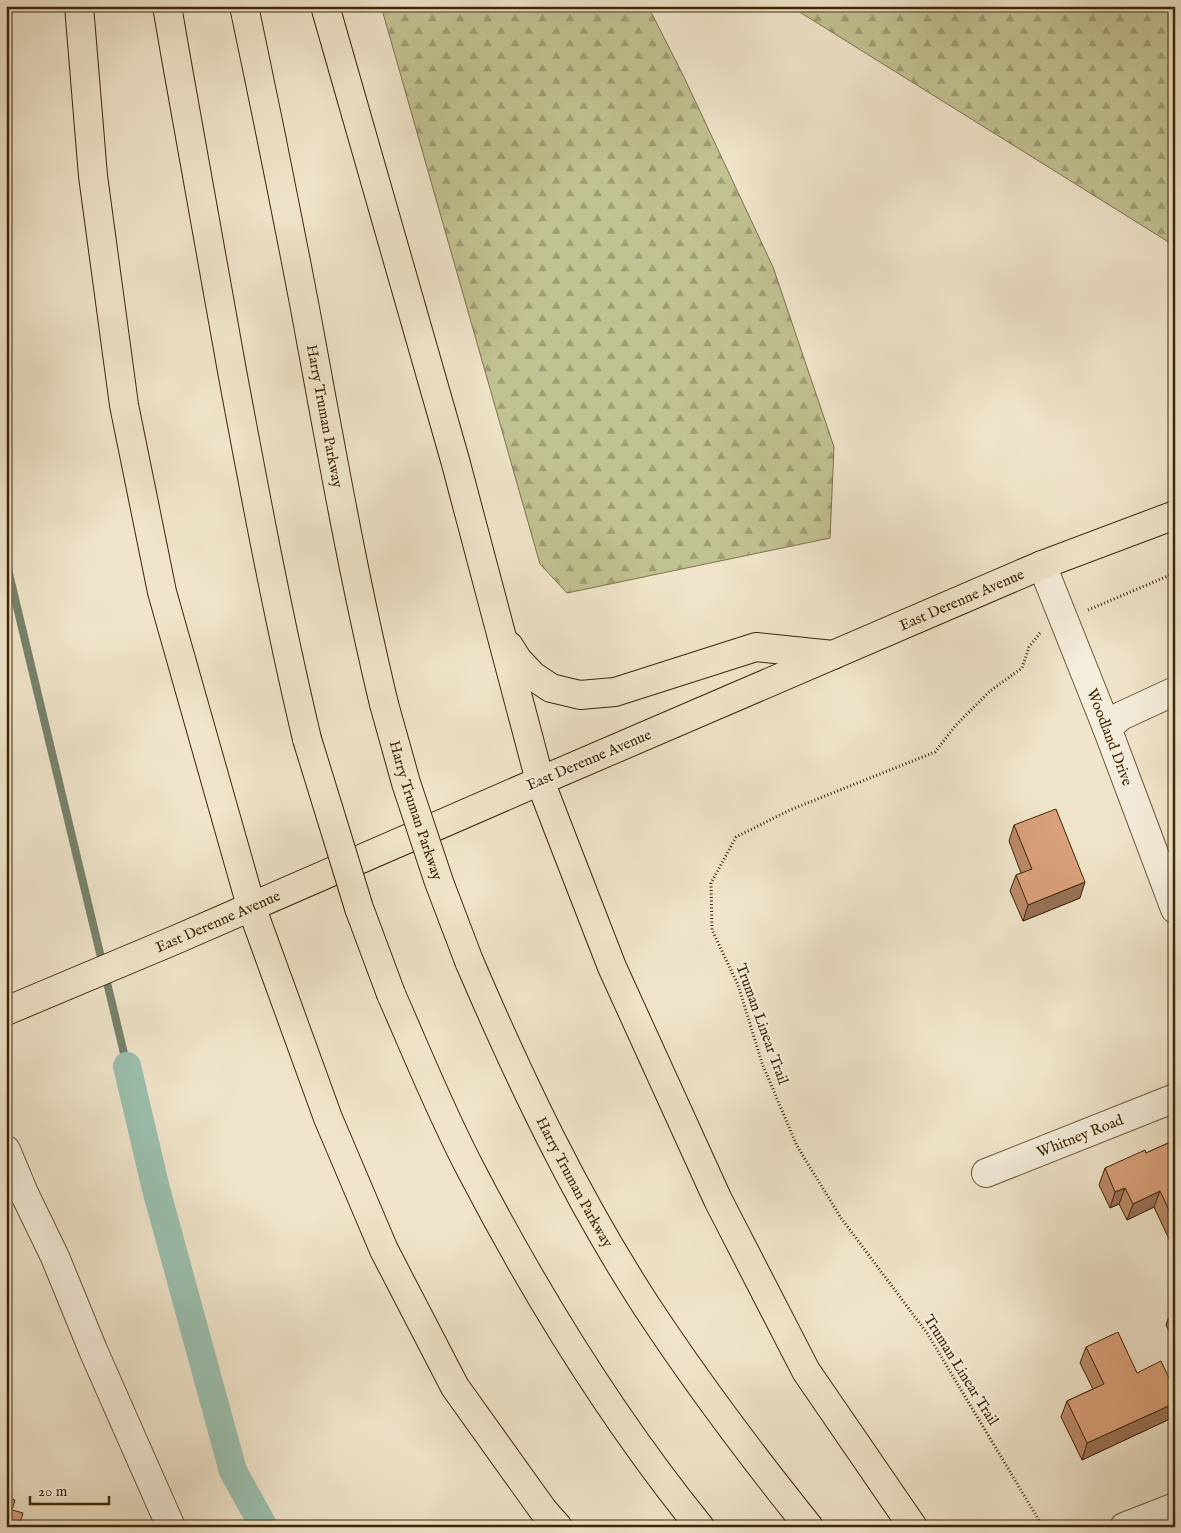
<svg xmlns="http://www.w3.org/2000/svg" width="1181" height="1533" viewBox="0 0 1181 1533" font-family="'IM FELL English',serif">
	<style>
		.forest { fill: url(#forest-firs); stroke: #80744c }
		.lines { fill: none; stroke-linecap: round; stroke-linejoin: round }
		.stream { stroke: #76836c; stroke-width: 8 }
		.canal { stroke: #9bc0b0; stroke-width: 28 }
		.minor-casing { stroke: #6b5636; stroke-width: 30 }
		.major-casing { stroke: #3f2705; stroke-width: 30 }
		.highway-casing { stroke: #3f2705; stroke-width: 30 }
		.path { stroke: #3f2705; stroke-width: 3; stroke-dasharray: 1 2.5; stroke-linecap: butt }
		.minor { stroke: #f5eedd; stroke-width: 28 }
		.major { stroke: #f0e5cb; stroke-width: 28 }
		.highway { stroke: #f0e5cb; stroke-width: 28 }
		.highway-bridge-casing { stroke: #3f2705; stroke-width: 30; stroke-linecap: butt }
		.highway-bridge { stroke: #f0e5cb; stroke-width: 28 }
		.wall { fill: #bb8a6a; stroke: #3f2705 }
		.shaded-wall { fill: #997156; stroke: #3f2705 }
		.building { fill: #daa17b; stroke: #3f2705 }
		.labels { text-anchor: middle; dominant-baseline: central; stroke-width: 4.5; stroke-linejoin: round; paint-order: stroke }
		.street-label { font-size: 15px; fill: #3f2705; stroke: #f5eedd }
	</style>
	<defs>
		<pattern id="forest-firs" width="22" height="20" patternUnits="userSpaceOnUse" patternTransform="scale(1.25)"><rect width="22" height="20" fill="#c1c292"/><path d="M5 1l3.5 6h-7zM16 11l3.5 6h-7z" fill="#9e9e75"/></pattern>
	</defs>
	<rect width="100%" height="100%" fill="#f0e5cb"/>
	<filter id="stains"><feTurbulence type="fractalNoise" baseFrequency=".004" numOctaves="4"/><feColorMatrix values="0 0 0 0 .2 0 0 0 0 .09 0 0 0 0 .02 0 0 0 .5 -.17"/></filter>
	<radialGradient id="worn" r=".72"><stop offset=".6" stop-color="#630" stop-opacity="0"/><stop offset="1" stop-color="#630" stop-opacity=".3"/></radialGradient>
	<path class="forest" d="M 381,6 L 641,6 L 651,12 L 683,75 L 773,267 L 834,447 L 830,538 L 567,593 L 540,564 Z
		M 790,6 L 1175,6 L 1175,246 Z"/>
	<g class="lines">
		<path class="stream" d="M 6,561 L 127,1066"/>
		<path class="canal" d="M 127,1066 L 156,1189 L 233,1471 L 264,1527"/>
		<defs>
			<g id="minor">
				<path id="s1" d="M 1042,565 L 1107,728 L 1175,909"/>
				<path d="M 1107,728 L 1121,716 L 1175,691"/>
				<path d="M 6,1150 L 24,1193 L 55,1257 L 93,1350 L 171,1527"/>
				<path id="s2" d="M 986,1173 L 1175,1098"/>
				<path d="M 1124,1527 L 1175,1507"/>
			</g>
			<g id="major">
				<path id="s3" d="M 540,781 L 1042,565 L 1175,515"/>
			</g>
			<g id="highway">
				<path d="M 79,6 L 93,176 L 124,405 L 162,592 L 251,906 L 328,1118 L 384,1250 L 455,1387 L 543,1510 L 558,1527"/>
				<path d="M 167,6 C 188,128 210,250 232,371 C 255,494 278,617 307,739"/>
				<path id="s4" d="M 244,6 C 265,105 285,204 304,303 C 329,437 352,571 384,704"/>
				<path d="M 325,6 L 455,460 L 540,781 L 560,833 L 612,967 L 718,1200 L 806,1371 L 913,1527"/>
				<path d="M 509,646 L 518,660 L 533,676 L 551,688 L 580,695 L 615,692 L 756,647 L 833,655"/>
				<path id="s5" d="M 469,961 C 520,1080 576,1198 647,1307 C 697,1383 752,1456 809,1527"/>
				<path d="M 391,994 C 417,1053 441,1113 471,1170 C 536,1295 611,1417 700,1527"/>
				<path id="s6" d="M 6,1011 L 175,940 L 540,781"/>
			</g>
		</defs>
		<use href="#minor" class="minor-casing"/>
		<use href="#major" class="major-casing"/>
		<use href="#highway" class="highway-casing"/>
		<path class="path" d="M 1088,610 L 1175,573
			M 1040,633 L 1029,647 L 1022,668 L 990,691 L 956,725 L 935,752 L 790,810 L 736,837 L 711,883 L 712,930 L 738,985 L 762,1063 L 797,1146 L 841,1218 L 927,1333 L 1043,1527"/>
		<use href="#minor" class="minor"/>
		<use href="#major" class="major"/>
		<use href="#highway" class="highway"/>
		<defs>
			<g id="highway-bridge">
				<path id="s7" d="M 384,704 L 406,783 L 439,882 L 469,961"/>
				<path d="M 307,739 L 359,908 L 391,994"/>
			</g>
		</defs>
		<use href="#highway-bridge" class="highway-bridge-casing"/>
		<use href="#highway-bridge" class="highway-bridge"/>
	</g>
	<path class="wall" d="M 1175,785 L 1175,806 L 1170,797 Z
		M 1014,825 L 1080,898 L 1023,921 L 1010,891 L 1016,875 L 1021,873 L 1009,841 Z
		M 1175,1140 L 1175,1252 L 1154,1207 L 1127,1220 L 1119,1204 L 1110,1208 L 1099,1185 L 1105,1168 L 1146,1153 Z
		M 1175,1316 L 1175,1343 L 1166,1325 L 1168,1319 Z
		M 1086,1347 L 1137,1373 L 1174,1417 L 1082,1460 L 1061,1417 L 1067,1401 L 1093,1389 L 1080,1363 Z"/>
	<path class="shaded-wall" d="M 1085,882 L 1080,898 L 1023,921 L 1028,905 Z
		M 1125,1188 L 1119,1204 L 1110,1208 L 1115,1192 Z
		M 1160,1191 L 1154,1207 L 1127,1220 L 1133,1204 Z
		M 1175,1403 L 1175,1413 L 1174,1417 L 1082,1460 L 1087,1443 Z"/>
	<path class="building" d="M 1056,809 L 1085,882 L 1028,905 L 1016,875 L 1032,869 L 1014,825 Z
		M 1175,1140 L 1175,1223 L 1160,1191 L 1133,1204 L 1125,1188 L 1115,1192 L 1105,1168 L 1145,1150 L 1146,1153 Z
		M 1175,1316 L 1175,1333 L 1168,1319 Z
		M 1118,1332 L 1137,1373 L 1161,1361 L 1175,1391 L 1175,1403 L 1087,1443 L 1067,1401 L 1104,1384 L 1086,1347 Z
		M 6,1497 L 15,1500 L 12,1510 L 23,1513 L 19,1527 L 6,1527 Z"/>
	<g class="labels">
		<g class="street-label">
			<text stroke="none"><textPath href="#s4" startOffset="418">Harry Truman Parkway</textPath></text>
			<text stroke="none"><textPath href="#s3" startOffset="459">East Derenne Avenue</textPath></text>
			<text stroke="none"><textPath href="#s1" startOffset="185">Woodland Drive</textPath></text>
			<text transform="translate(589 760) rotate(-23)">East Derenne Avenue</text>
			<text stroke="none"><textPath href="#s7" startOffset="111">Harry Truman Parkway</textPath></text>
			<text stroke="none"><textPath href="#s6" startOffset="230">East Derenne Avenue</textPath></text>
			<text transform="translate(762 1024) rotate(70)">Truman Linear Trail</text>
			<text stroke="none"><textPath href="#s2" startOffset="101">Whitney Road</textPath></text>
			<text stroke="none"><textPath href="#s5" startOffset="245">Harry Truman Parkway</textPath></text>
			<text transform="translate(961 1370) rotate(58)">Truman Linear Trail</text>
		</g>
	</g>
	<rect width="1181" height="1533" fill="none" stroke="#f0e5cb" stroke-width="25"/>
	<rect x="8" y="8" width="1166" height="1518" fill="none" stroke="#3f2705" stroke-width="2.5"/>
	<rect x="12" y="12" width="1156" height="1508" fill="none" stroke="#3f2705"/>
	<path d="M30 1496v8h79v-8" fill="none" stroke="#3f2705" stroke-width="2.5"/>
	<text x="38" y="1496" font-size="15" fill="#3f2705" stroke="#f5eedd" stroke-width="4" paint-order="stroke">20 m</text>
	<rect width="100%" height="100%" filter="url(#stains)"/>
	<rect width="100%" height="100%" fill="url(#worn)"/>
</svg>
